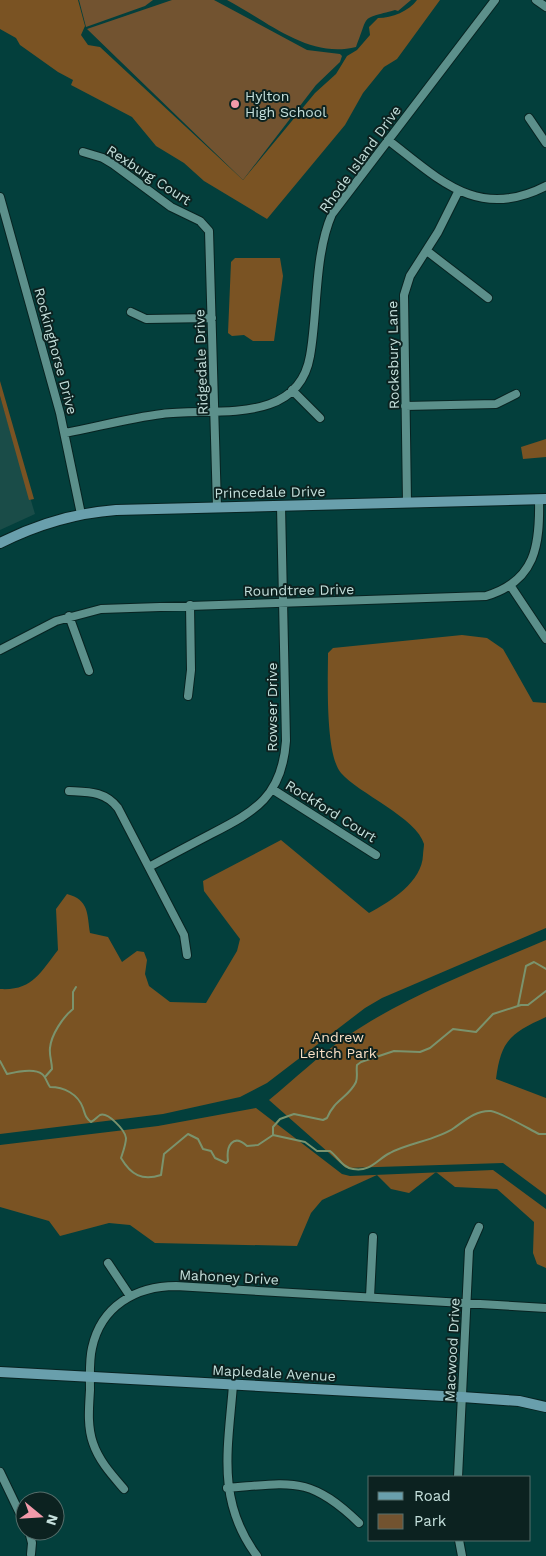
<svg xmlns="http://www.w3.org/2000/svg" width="546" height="1556" viewBox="0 0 546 1556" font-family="'Work Sans',sans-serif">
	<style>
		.built { fill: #1a4c48 }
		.green { fill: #725330 }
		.forest { fill: #7a5323 }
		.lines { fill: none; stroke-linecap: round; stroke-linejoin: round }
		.stream { stroke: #7b936d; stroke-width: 2 }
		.street-casing { stroke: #072321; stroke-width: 10 }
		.secondary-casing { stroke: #072321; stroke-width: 12 }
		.street { stroke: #5c908b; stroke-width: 8 }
		.secondary { stroke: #699fac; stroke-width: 10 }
		.poi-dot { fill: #f39aaa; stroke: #0c2220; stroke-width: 2 }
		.labels { text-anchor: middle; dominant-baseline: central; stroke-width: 4; stroke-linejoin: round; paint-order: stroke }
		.poi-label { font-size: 14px; fill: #c5e0dc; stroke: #0c2220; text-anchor: start }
		.street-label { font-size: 14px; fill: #c5e0dc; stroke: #0c2220 }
		.park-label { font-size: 14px; fill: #f8dfc5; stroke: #0c2220 }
	</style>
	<rect width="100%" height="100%" fill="#033f3c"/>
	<path class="built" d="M 0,396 L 35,514 L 0,530 Z"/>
	<path class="green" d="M 79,0 L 153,0 L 145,6 L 86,27 Z
		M 172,0 L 214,0 L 307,50 L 340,54 L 342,56 L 340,62 L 316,85 L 243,180 L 87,29 Z
		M 227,0 L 411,0 L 398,11 L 395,10 C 359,20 370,13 356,47 C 308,59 267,21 227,0 Z"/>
	<path class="forest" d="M 0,0 L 78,0 L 85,26 L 81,35 L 88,45 L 100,47 L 243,180 L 315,93 L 336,74 L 347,56 L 357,50 L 370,35 L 369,27 L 378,18 C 392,18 409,11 417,0 L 440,0 L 397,59 L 384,67 L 363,93 L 345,125 L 267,219 L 204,181 L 184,163 L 156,146 L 132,117 L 71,85 L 73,80 L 58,72 L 20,45 L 16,38 L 0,29 Z
		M 235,258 L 280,258 L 283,276 L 274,341 L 253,341 L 244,335 L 232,336 L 228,333 L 231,262 Z
		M 0,381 L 32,492 L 34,499 L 29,500 L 0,396 Z
		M 546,439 L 546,457 L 523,459 L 521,447 Z
		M 462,635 L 487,638 L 503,649 L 533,702 L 546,703 L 546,928 L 382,998 L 365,1008 L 267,1083 L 240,1097 L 163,1114 L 0,1134 L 0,989 C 32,991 40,973 58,950 L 56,909 L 67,894 C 89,900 87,913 90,933 L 108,937 L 122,962 L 137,951 L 144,952 L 147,960 L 145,974 L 149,986 L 170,1002 L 206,1003 L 237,951 L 240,939 L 204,891 L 203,881 L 281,840 L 369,913 C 391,901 422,882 423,855 C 423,852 424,847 424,844 C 417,818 358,793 341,773 C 325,754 328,680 328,653 L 333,648 Z
		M 546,940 L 546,1017 C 511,1033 501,1040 496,1079 L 546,1098 L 546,1195 L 503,1163 L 346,1168 L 269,1100 C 295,1079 319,1055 346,1037 C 407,995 479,969 546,940 Z
		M 256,1108 L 342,1174 L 350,1176 L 493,1170 L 546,1209 L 546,1268 L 537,1264 L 533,1253 L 534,1222 L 497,1189 L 455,1187 L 436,1172 L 409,1193 L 391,1189 L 377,1175 L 322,1200 L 311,1213 L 297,1246 L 155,1243 L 130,1225 L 109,1223 L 60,1236 L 49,1221 L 0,1207 L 0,1145 L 158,1126 Z"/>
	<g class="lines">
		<path class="stream" d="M 518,1006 L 526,966 L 534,962 L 546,969
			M 0,1061 L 7,1074 C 15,1072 35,1068 42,1074 C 46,1077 47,1083 50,1087 C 64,1087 78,1094 83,1108 C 85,1114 85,1117 91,1122 C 95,1120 97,1117 100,1115 C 108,1112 125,1130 126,1138 C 126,1144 123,1152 121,1158 C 131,1175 142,1181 161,1175 L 164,1154 L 188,1134 L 198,1139 L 203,1149 L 211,1151 L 215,1158 L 226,1163 L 228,1161 C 226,1146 233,1133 247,1146 L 258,1145 L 273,1135 L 273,1127 L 280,1119 L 294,1114 L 323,1120 L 327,1118 C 334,1100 349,1097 356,1082 C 358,1076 356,1071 357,1065 L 361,1062 L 394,1051 L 420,1052 L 430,1048 L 453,1029 L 476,1032 L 493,1014 L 521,1005 L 528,1005 L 546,991
			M 45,1077 L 52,1069 C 52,1062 49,1055 50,1048 C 51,1035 63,1017 73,1009 L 73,992 L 76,987
			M 273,1135 L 305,1142 L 317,1151 L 330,1151 C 338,1157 343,1168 353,1169 C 371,1172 376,1160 390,1153 C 408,1143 437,1140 454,1128 C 464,1121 476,1110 491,1111 C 500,1112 529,1129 539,1134 L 546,1134"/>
		<defs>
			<path id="street" d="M 536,0 L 546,7
				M 529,118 L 546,143
				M 388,140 C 440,180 478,221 546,186
				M 83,152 L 103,158 L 113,164 L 171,207 L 200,221 L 209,231 L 217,507
				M 0,197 L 60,413 L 81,514
				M 427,251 L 488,298
				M 131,312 L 146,319 L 212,318
				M 292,390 L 320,418
				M 405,406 L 496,404 L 516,394
				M 65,433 C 97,427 129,418 162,414 C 211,407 298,427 310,356 C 318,312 314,255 332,214 L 495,0
				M 407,503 L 404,295 L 410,276 L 438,232 L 458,192
				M 510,585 L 546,639
				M 69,616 L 89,671
				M 0,650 L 56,621 L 101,609 L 486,596 C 536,581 540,545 539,499
				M 188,696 L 191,670 L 190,605
				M 272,789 L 376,855
				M 69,791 C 88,792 105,791 118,808 L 184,935 L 187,955
				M 149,867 C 169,856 190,845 211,834 C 256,811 282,796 286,741 L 281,506
				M 108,1263 L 130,1296
				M 370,1297 L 373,1237
				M 233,1385 C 228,1449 216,1501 257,1556
				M 0,1472 L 25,1524
				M 458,1477 L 469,1250 L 479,1227
				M 227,1488 C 292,1483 309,1475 359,1523
				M 124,1489 C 112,1475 99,1461 93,1443 C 87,1426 89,1407 90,1390 C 90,1376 89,1361 92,1348 C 101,1306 136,1286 176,1286 L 546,1308
				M 29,1531 L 32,1543 L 31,1554
				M 459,1540 L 462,1556"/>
			<path id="secondary" d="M 0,543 C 38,524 74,513 116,510 L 546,499
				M 0,1372 L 462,1397 L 519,1401 L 546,1407"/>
		</defs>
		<use href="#street" class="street-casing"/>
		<use href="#secondary" class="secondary-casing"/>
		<use href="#street" class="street"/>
		<use href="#secondary" class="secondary"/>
	</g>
	<circle class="poi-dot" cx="235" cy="104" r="5"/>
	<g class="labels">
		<g class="poi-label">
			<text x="245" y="96">Hylton<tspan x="245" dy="16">High School</tspan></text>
		</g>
		<g class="street-label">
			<text transform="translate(360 159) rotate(-54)">Rhode Island Drive</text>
			<text transform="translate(149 175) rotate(33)">Rexburg Court</text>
			<text transform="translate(56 351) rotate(75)">Rockinghorse Drive</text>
			<text transform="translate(393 355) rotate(-91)">Rocksbury Lane</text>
			<text transform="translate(201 362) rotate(-92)">Ridgedale Drive</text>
			<text transform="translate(270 492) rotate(-1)">Princedale Drive</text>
			<text transform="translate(299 590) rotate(-1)">Roundtree Drive</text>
			<text transform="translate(272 707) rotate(-90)">Rowser Drive</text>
			<text transform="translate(331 811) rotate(32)">Rockford Court</text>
			<text transform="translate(229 1277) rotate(3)">Mahoney Drive</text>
			<text transform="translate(452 1350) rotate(-87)">Macwood Drive</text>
			<text transform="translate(274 1373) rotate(3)">Mapledale Avenue</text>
		</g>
		<g class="park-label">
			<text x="338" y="1037">Andrew<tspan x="338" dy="16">Leitch Park</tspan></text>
		</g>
	</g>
	<rect x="368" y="1476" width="162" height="65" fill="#0c2220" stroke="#566e6b"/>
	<rect x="378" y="1492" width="25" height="8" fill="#699fac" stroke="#566e6b"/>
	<text x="414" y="1501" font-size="15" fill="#c5e0dc">Road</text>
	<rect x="378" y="1514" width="25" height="15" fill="#725330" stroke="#566e6b"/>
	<text x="414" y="1526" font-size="15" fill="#c5e0dc">Park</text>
	<g transform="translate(40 1516) rotate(108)"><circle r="24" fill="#0c2220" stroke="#566e6b"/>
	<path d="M0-4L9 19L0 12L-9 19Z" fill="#f39aaa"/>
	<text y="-8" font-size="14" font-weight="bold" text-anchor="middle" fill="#c5e0dc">N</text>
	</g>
</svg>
